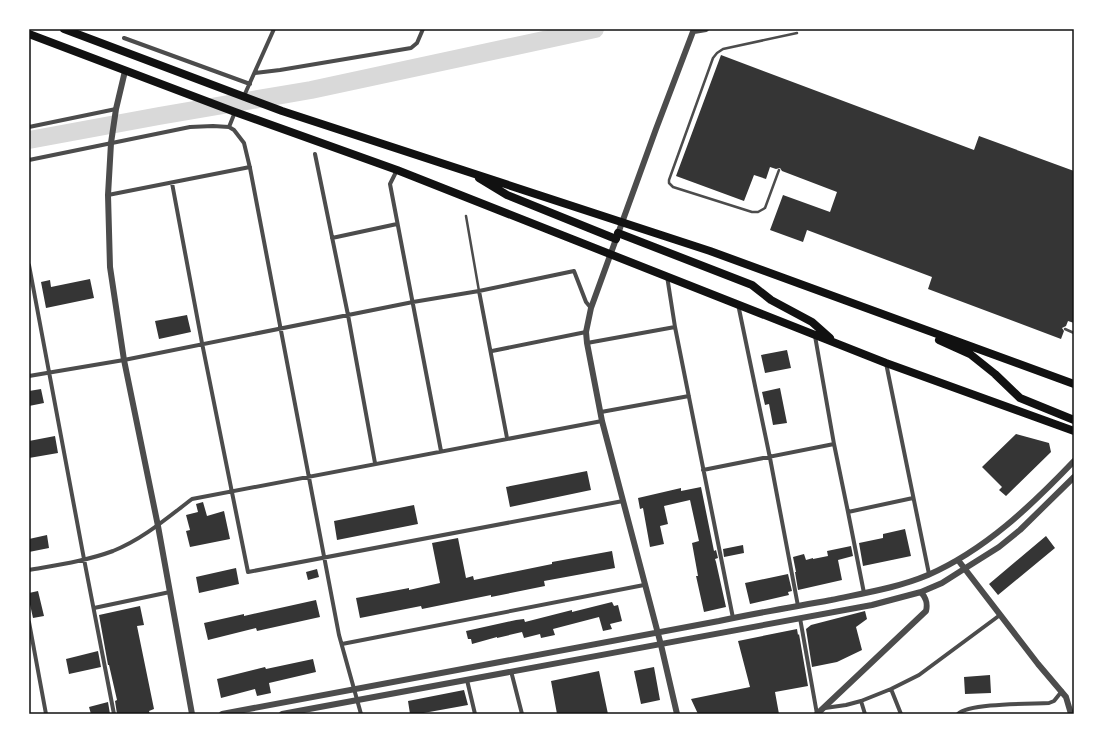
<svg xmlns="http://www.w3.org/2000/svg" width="1103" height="743" viewBox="0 0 1103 743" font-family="'Titillium Web',sans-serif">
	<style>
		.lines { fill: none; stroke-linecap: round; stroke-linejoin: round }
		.river { stroke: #d9d9d9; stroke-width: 18 }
		.building { fill: #353535 }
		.service { stroke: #4c4c4c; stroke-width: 2.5 }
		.minor { stroke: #4c4c4c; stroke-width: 4 }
		.tertiary { stroke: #4c4c4c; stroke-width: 6 }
		.trunk { stroke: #111; stroke-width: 8 }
		.neatline { fill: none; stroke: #111; stroke-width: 1.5 }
	</style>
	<rect width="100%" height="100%" fill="#fff"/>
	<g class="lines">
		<path class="river" d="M 29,140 L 159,116 L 311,90 L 595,29"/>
	</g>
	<path class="building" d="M 721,55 L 974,150 L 979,136 L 1074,171 L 1074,323 L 1068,321 L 1066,326 L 1062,328 L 1064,331 L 1061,339 L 928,289 L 932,277 L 807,230 L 803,242 L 770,230 L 783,195 L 830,212 L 837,192 L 782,171 L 780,168 L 776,169 L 770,167 L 766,179 L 754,175 L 744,201 L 676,176 Z
		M 90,279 L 94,298 L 46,308 L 41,282 L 50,280 L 51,287 Z
		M 187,315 L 191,332 L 159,339 L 155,321 Z
		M 787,350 L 791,368 L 765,373 L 761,355 Z
		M 780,388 L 787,423 L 773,425 L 769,404 L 765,405 L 762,392 Z
		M 41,389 L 44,403 L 29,406 L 29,391 Z
		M 1016,434 L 1049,443 L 1051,452 L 1006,496 L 999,490 L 1002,487 L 982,467 Z
		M 55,436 L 58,453 L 29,458 L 29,441 Z
		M 587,471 L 591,490 L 510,507 L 506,487 Z
		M 701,487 L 714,551 L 716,550 L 718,558 L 715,559 L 716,562 L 726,607 L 704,612 L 696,576 L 698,576 L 692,543 L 699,541 L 690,500 L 664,506 L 668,524 L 660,526 L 664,544 L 650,547 L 643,508 L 640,509 L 638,498 L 681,488 L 681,491 Z
		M 203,502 L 207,516 L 224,511 L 230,539 L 190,547 L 186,531 L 190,530 L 186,515 L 198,512 L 196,504 Z
		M 414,505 L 418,524 L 337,540 L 334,521 Z
		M 905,529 L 911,556 L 863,566 L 859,543 L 883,538 L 883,534 Z
		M 47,535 L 49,548 L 29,552 L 29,539 Z
		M 1046,536 L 1055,548 L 998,595 L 989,584 Z
		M 458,538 L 466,578 L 473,576 L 474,580 L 552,564 L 552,562 L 612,551 L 615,568 L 544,581 L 545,586 L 491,597 L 491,595 L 422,609 L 421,606 L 360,618 L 356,598 L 409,588 L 409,590 L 440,583 L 432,543 Z
		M 743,545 L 744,553 L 724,557 L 723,549 Z
		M 851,546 L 853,556 L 838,560 L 842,580 L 798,590 L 795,572 L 796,572 L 793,557 L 804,554 L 806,560 L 813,558 L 813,559 L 828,556 L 827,551 Z
		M 236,568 L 239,584 L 199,593 L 196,577 Z
		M 317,569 L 319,577 L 308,580 L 306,572 Z
		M 788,574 L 792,591 L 788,592 L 789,595 L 750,604 L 745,583 Z
		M 38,591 L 44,616 L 33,618 L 29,600 L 29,593 Z
		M 316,600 L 320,617 L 257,631 L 256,628 L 208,640 L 204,623 L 244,614 L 244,616 Z
		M 612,602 L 614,606 L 618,605 L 622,621 L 610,624 L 612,629 L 603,631 L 599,617 L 553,629 L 555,635 L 541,638 L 540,634 L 524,638 L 522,632 L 497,638 L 497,637 L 472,644 L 471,639 L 468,639 L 466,631 L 516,620 L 524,619 L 525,622 L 572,610 L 572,612 Z
		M 140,606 L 144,625 L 137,626 L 154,709 L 149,711 L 150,714 L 117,714 L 115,701 L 117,700 L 109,665 L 108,665 L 99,615 Z
		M 865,611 L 867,619 L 856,627 L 862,650 L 837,662 L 812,667 L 806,629 L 811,625 Z
		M 797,629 L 798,635 L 799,634 L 808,686 L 775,692 L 779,714 L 698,714 L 691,699 L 750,687 L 738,641 Z
		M 98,651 L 101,667 L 69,674 L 66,659 Z
		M 313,659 L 316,672 L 269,683 L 271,693 L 257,696 L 255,689 L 221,698 L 217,679 L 265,667 L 266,669 Z
		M 654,667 L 660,700 L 641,704 L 634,671 Z
		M 599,671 L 608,714 L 557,714 L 551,681 Z
		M 990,675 L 991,693 L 965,694 L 964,677 Z
		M 464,690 L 468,705 L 418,714 L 410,714 L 408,701 Z
		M 108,702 L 110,714 L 91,714 L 89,707 Z"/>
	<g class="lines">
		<path class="service" d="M 779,170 L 765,208 L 758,212 L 752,212 L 673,187 L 669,183 L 669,180 L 713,58 L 717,53 L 723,49 L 797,33
			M 466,216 L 479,291
			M 1065,329 L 1074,333"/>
		<path class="minor" d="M 124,38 L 250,84
			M 255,73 L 280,70 L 411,48 L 417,43 L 423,29
			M 244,96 L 274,29
			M 29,127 L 116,109
			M 229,127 L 235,112
			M 315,154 L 348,315 L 375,463
			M 29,160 L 190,127 L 213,126 L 229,127 L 234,130 L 244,143 L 250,168 L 339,635 L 361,714
			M 397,170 L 390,184 L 441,451
			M 172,183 L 202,343 L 248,572 L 623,501
			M 108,195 L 250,167
			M 332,238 L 397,224
			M 29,265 L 84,559 L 114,714
			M 667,276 L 675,327
			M 479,291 L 507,438
			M 738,304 L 770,458 L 798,606
			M 815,336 L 834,444
			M 587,343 L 675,327 L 733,618
			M 492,351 L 586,332
			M 886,363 L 929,574
			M 29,376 L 124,360 L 413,302 L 479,291 L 574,271 L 586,302 L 591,308
			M 601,412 L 689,396
			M 703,470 L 834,444 L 848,512 L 913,498
			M 848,512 L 864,593
			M 29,570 C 57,565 86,561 113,551 C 143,539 167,518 192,499 L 602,421
			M 94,608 L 170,592
			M 800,618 L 817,714
			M 29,622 L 46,714
			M 342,644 L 644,585
			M 511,671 L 522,714
			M 467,680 L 475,714
			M 891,689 L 901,714
			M 825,708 L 846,705 L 861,701
			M 865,714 L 861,701 L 891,689 L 919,675 L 1000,615
			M 958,714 C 969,703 1031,704 1049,703 L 1054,701 L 1062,691"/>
		<path class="tertiary" d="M 694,31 L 706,29
			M 125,71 L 116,109 L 111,143 L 108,195 L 110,267 L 124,360 L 158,526 L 192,714
			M 958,560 L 1038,664 L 1066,697 L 1071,714
			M 222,714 C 387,682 553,653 719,621 C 756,613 793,607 831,600 C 864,593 897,588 928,575 C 985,550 1031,506 1074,461
			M 282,714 L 872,605 L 921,592 L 942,583 L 964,569 L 999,547 L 1020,530 L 1074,477
			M 677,714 L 661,645 L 602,421 L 587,343 L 586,332 L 591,308 L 656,129 L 694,29
			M 817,714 L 926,611 C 928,603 926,598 921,592"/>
		<path class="trunk" d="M 64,29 L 282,111 L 710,251 L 1074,384
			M 29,34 L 235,112 L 397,170 L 886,363 L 1074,431
			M 479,178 L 507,195 L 616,239
			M 618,233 L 752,285 L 771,300 L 812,322 L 830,338
			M 939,340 L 970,354 L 995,374 L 1020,398 L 1074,420"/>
	</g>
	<rect width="1103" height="743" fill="none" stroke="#ffffff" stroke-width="60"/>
	<rect x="30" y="30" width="1043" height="683" class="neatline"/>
</svg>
